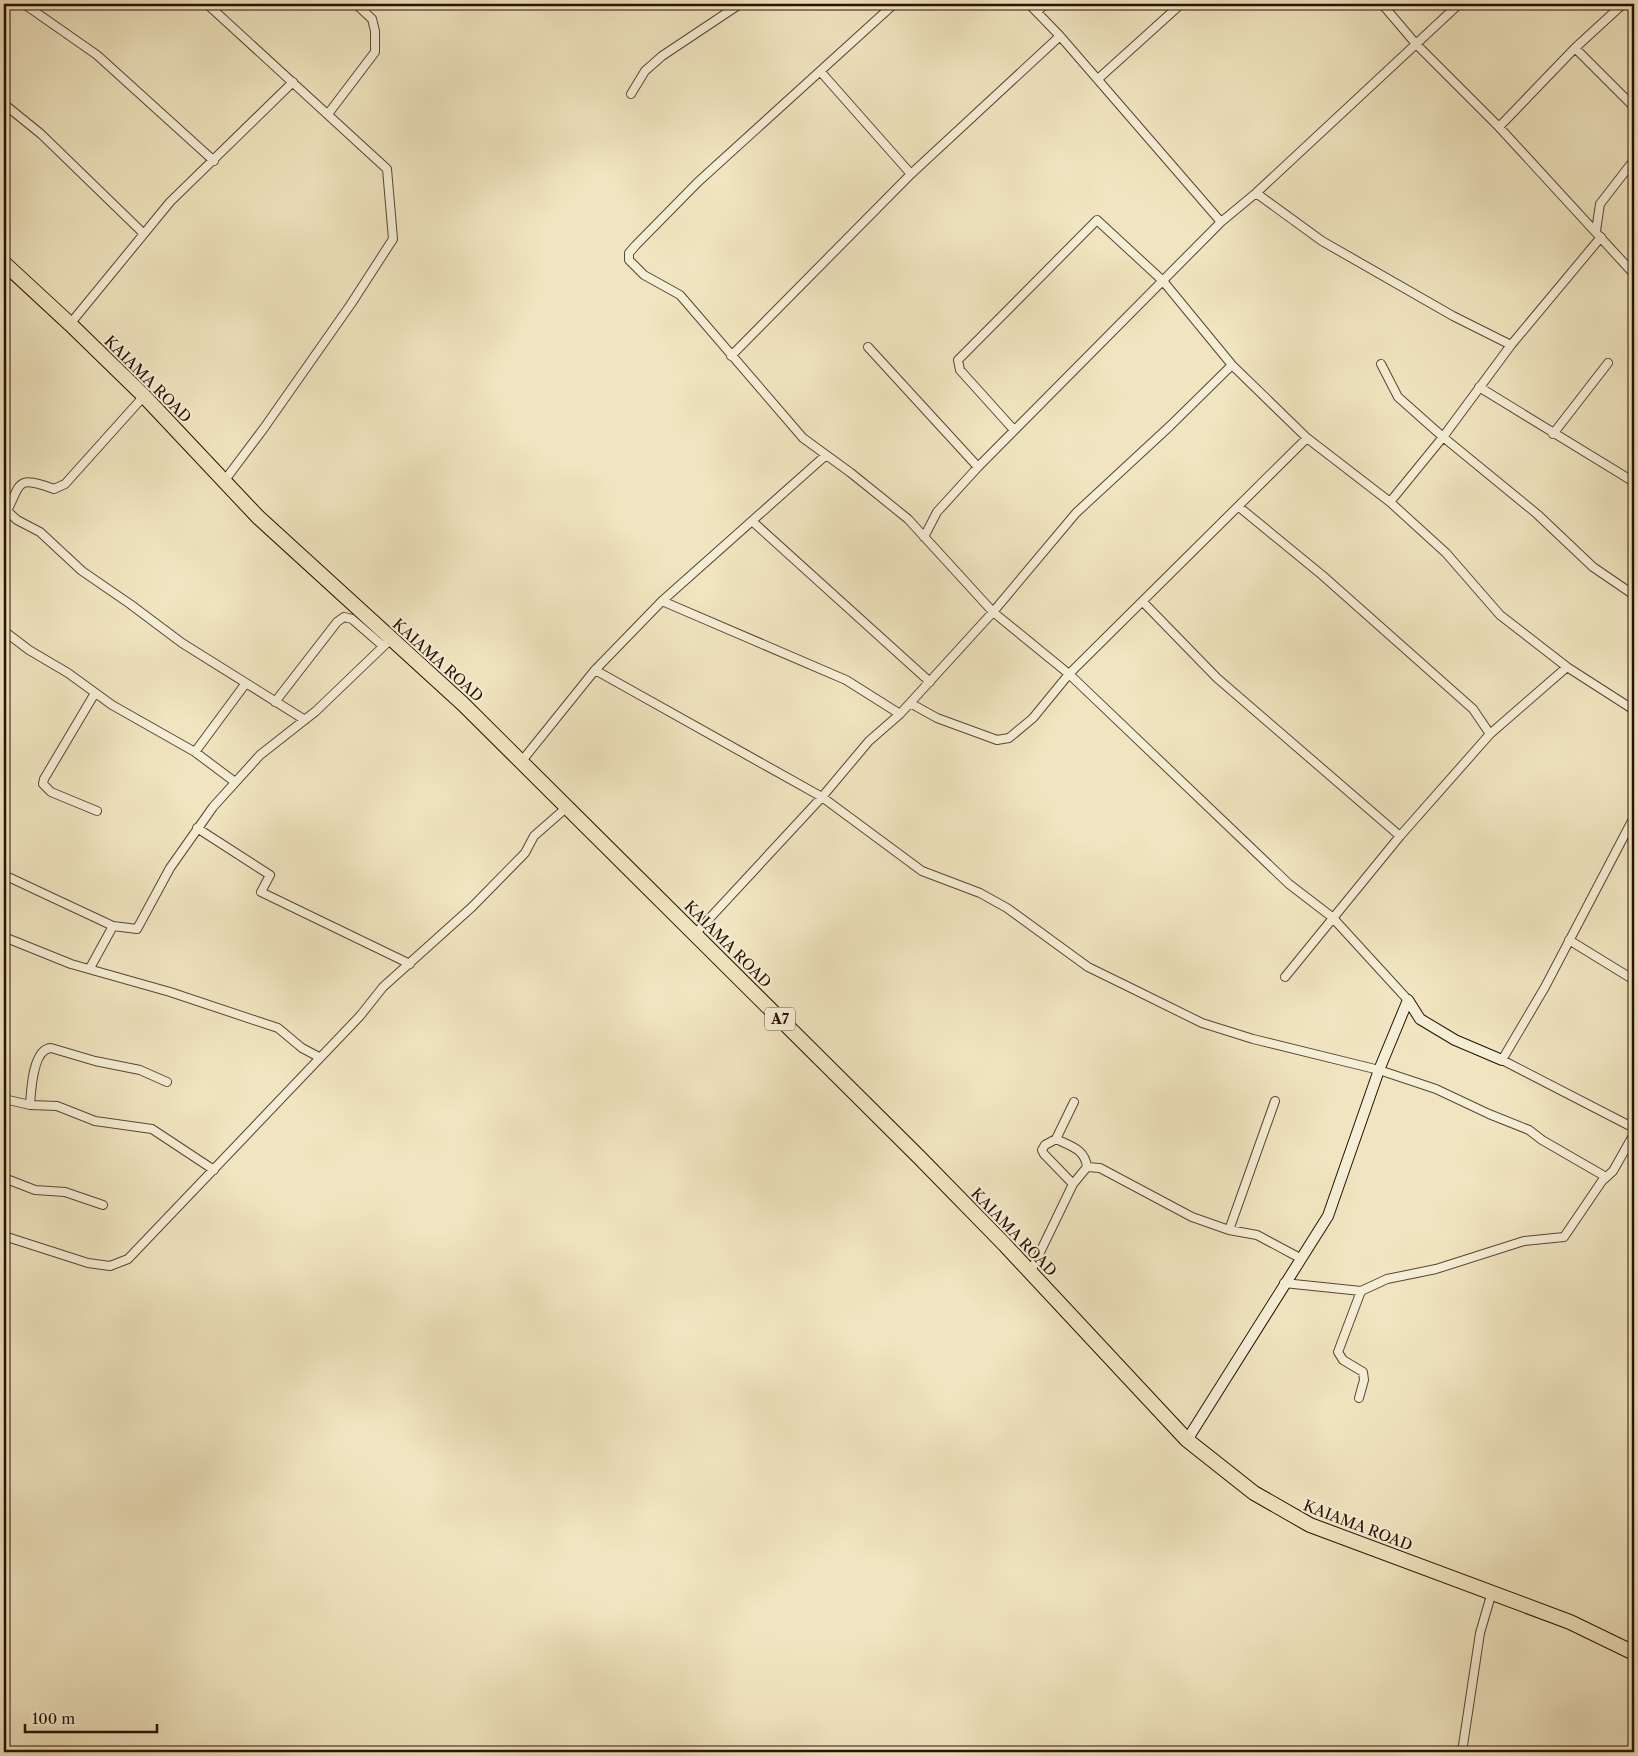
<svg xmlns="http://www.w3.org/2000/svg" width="1638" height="1756" viewBox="0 0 1638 1756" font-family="'Libre Caslon Text',serif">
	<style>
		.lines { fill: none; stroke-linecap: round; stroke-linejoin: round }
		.street-casing { stroke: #5c4430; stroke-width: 10 }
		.secondary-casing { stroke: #2a0f00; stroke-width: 12 }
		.highway-casing { stroke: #2a0f00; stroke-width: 16 }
		.street { stroke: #f5eed6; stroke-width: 8 }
		.secondary { stroke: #f5eed6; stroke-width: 10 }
		.highway { stroke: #f0e5c0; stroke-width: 14 }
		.labels { text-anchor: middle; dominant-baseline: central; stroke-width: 4; stroke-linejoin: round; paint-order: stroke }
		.shield { fill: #f5eed6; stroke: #675240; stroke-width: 1 }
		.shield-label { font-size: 14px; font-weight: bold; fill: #2a0f00 }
		.street-label { font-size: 15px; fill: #2a0f00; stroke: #f5eed6 }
	</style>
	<rect width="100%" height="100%" fill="#f0e5c0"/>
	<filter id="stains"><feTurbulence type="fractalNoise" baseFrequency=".004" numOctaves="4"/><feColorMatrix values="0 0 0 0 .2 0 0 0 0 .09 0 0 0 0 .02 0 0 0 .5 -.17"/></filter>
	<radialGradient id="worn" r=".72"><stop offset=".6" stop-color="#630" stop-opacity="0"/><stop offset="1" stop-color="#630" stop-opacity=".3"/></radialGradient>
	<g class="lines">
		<defs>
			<path id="street" d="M 24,4 L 97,55 L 214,161
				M 207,4 L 387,169 L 393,239 L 351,304 L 264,428 L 225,480
				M 894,4 L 698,182 L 636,245 L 629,253 L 629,260 L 644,275 L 680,295 L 803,438 L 851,473 L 908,519 L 993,612 L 1069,674 L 1289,884 L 1332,917 L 1408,1000
				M 1029,4 L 1060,36 L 1221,222
				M 1382,4 L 1416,44 L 1499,127 L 1634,274
				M 1037,12 L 1045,4
				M 1575,48 L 1634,107
				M 820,71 L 911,174
				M 1098,79 L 1181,4
				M 631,94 L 645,71 L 662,56 L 740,4
				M 4,104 L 41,134 L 143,233
				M 328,114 L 375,52 L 375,31 L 372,19 L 356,4
				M 1499,127 L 1575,48 L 1623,4
				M 1256,193 L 1322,241 L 1453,316 L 1511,345
				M 1596,231 L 1600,204 L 1634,160
				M 70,324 L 170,202 L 293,82
				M 868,347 L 978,467
				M 731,356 L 911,174 L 1060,36
				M 1381,364 L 1398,397 L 1443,437 L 1537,514 L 1593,567 L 1634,595
				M 1479,387 L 1634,482
				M 1014,430 L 960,370 L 958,360 L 1097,220 L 1163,281 L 1232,365 L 1307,438 L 1390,502 L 1446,553 L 1500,615 L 1567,667 L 1634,710
				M 1553,434 L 1608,363
				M 1390,502 L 1443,437 L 1511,345 L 1601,237
				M 1239,507 L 1322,575 L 1473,709 L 1490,734
				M 4,508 L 17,520 L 40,532 L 82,571 L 130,604 L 182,643 L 305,720
				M 4,516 C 22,486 13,473 54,489 L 65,484 L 144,396
				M 752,521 L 930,682
				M 924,537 L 937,512 L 978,467 L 1221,222 L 1256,193 L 1459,4
				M 662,601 L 846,680 L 900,714
				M 1143,602 L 1217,678 L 1400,836
				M 4,631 L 29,650 L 68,673 L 112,705 L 195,752 L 235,782
				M 595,670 L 822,797 L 922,871 L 980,893 L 1007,908 L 1088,967 L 1131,988 L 1202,1023 L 1253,1039 L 1379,1070 L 1436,1089 L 1489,1114 L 1529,1130 L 1542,1140 L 1606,1177
				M 95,693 L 44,779 L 43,784 L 51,792 L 97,811
				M 275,702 L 337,622 L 344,617 L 352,619 L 383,646
				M 910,703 L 937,718 L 997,740 L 1009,738 L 1033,718 L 1069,674 L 1307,438
				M 195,752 L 246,683
				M 521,762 L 595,670 L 662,601 L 825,456
				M 1634,817 L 1545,987 L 1502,1060 L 1634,1128
				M 197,828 L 270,875 L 261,892 L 410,964
				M 4,875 L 113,926 L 90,968
				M 113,926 L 137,929 L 170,868 L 213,807 L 260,755 L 316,711 L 391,639
				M 695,934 L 822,797 L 869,741 L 900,714 L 993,612 L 1076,513 L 1170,426 L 1232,365
				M 4,937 L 71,964 L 170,992 L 278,1028 L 302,1048 L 319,1057
				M 1569,940 L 1634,980
				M 1285,977 L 1400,836 L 1490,734 L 1567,667
				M 4,1099 L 30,1105 L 57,1106 L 95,1121 L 152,1129 L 214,1170
				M 30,1105 C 31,1089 33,1049 51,1048 L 95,1061 L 140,1070 L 167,1082
				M 1056,1139 C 1070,1146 1085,1149 1087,1167
				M 4,1178 L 35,1190 L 65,1192 L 103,1205
				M 1073,1184 L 1044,1154 L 1042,1150 L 1045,1145 L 1056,1139 L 1074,1102
				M 1229,1230 L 1275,1101
				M 4,1236 L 88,1263 L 110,1266 L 128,1259 L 360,1016 L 383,987 L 472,907 L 525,853 L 534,836 L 566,808
				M 1030,1273 L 1073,1184 L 1087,1167 L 1100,1168 L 1192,1217 L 1229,1230 L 1257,1235 L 1300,1258
				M 1284,1283 L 1361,1291
				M 1359,1398 L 1364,1380 L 1363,1372 L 1343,1360 L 1338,1352 L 1361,1291 L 1387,1279 L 1436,1269 L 1524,1241 L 1564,1237 L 1602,1181 L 1613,1171 L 1634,1134
				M 1462,1752 L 1480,1633 L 1492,1592"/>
			<path id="secondary" d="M 1408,1000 L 1420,1019 L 1455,1040 L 1502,1060
				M 1187,1440 L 1328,1216 L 1379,1070 L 1408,1000"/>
			<path id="highway" d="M 4,263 L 70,324 L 144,396 L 258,517 L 463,704 L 919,1157 L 1005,1245 L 1187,1440 L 1254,1493 L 1310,1525 L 1570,1622 L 1634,1653"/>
		</defs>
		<use href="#street" class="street-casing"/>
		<use href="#secondary" class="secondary-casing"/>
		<use href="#highway" class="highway-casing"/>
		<use href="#street" class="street"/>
		<use href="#secondary" class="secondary"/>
		<use href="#highway" class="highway"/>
	</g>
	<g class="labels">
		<rect class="shield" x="765" y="1007.5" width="30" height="23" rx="4"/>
		<g class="shield-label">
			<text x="780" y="1019">A7</text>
		</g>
		<g class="street-label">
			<text transform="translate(148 379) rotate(45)">KAIAMA ROAD</text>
			<text transform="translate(438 660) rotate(42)">KAIAMA ROAD</text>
			<text transform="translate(728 944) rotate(45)">KAIAMA ROAD</text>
			<text transform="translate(1014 1232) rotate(46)">KAIAMA ROAD</text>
			<text transform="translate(1358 1525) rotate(21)">KAIAMA ROAD</text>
		</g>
	</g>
	<rect width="1638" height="1756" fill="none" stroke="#f0e5c0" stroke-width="20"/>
	<rect x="5" y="5" width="1628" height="1746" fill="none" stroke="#2a0f00" stroke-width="2.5"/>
	<rect x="10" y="10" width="1618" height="1736" fill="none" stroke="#2a0f00"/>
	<path d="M25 1724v8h132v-8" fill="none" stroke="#2a0f00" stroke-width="2.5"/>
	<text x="32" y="1724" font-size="15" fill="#2a0f00" stroke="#f5eed6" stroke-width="4" paint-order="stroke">100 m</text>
	<rect width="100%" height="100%" filter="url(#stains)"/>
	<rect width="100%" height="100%" fill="url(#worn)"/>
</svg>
